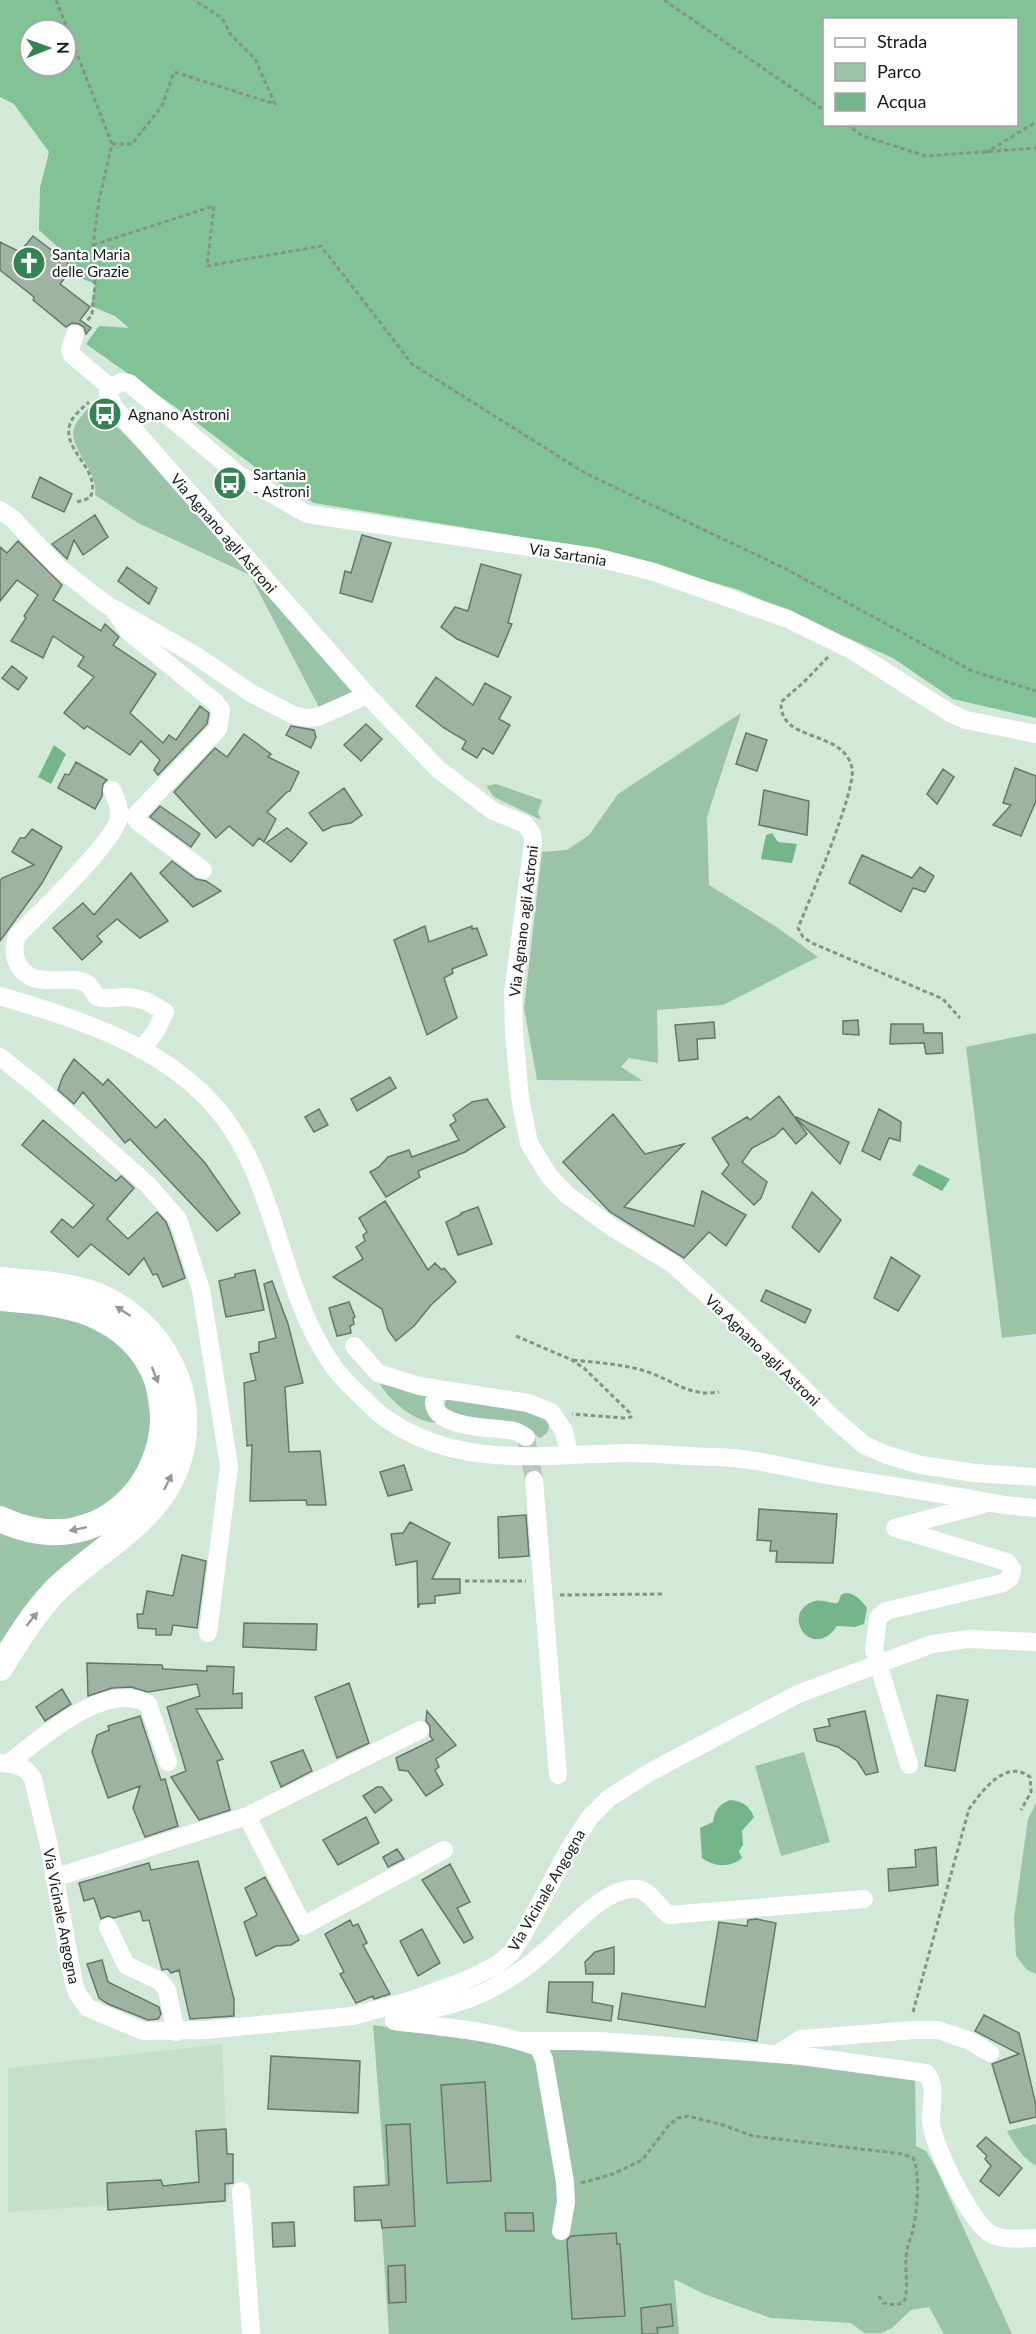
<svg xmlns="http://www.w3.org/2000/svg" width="1036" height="2334" viewBox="0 0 1036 2334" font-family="Lato,sans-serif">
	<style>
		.built { fill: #c3e0ca }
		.green { fill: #9bc3a7 }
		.forest { fill: #81c396; fill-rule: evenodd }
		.water { fill: #74b689 }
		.building { fill: #9eb3a4; stroke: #65796a; stroke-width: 1.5 }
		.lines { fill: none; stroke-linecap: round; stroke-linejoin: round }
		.minor-tunnel { stroke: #b5c9bb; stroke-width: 18; stroke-dasharray: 18 9; stroke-linecap: butt }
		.path { stroke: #849489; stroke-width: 3; stroke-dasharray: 4.5 3; stroke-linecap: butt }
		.minor { stroke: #fff; stroke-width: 18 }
		.highway { stroke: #fff; stroke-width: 26 }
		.oneway { fill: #959896 }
		.labels { text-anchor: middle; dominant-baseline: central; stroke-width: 4.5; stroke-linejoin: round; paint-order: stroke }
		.poi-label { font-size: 15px; fill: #131b16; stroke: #fff; text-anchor: start }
		.street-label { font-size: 15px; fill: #131b16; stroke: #fff }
	</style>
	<rect width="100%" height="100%" fill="#d2e8d8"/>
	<path class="built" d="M 222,2044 L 229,2197 L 8,2212 L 8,2068 Z"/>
	<path class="green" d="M 91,406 L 109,429 L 115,425 L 184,494 L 250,575 L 354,694 L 320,709 L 250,575 L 138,523 L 95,495 C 99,470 68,449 74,429 C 76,420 85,412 91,406 Z
		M 741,713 L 707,817 L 709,885 L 778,928 L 818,957 L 723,1005 L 657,1010 L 658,1063 L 629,1058 L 621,1067 L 643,1081 L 537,1080 L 524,1008 L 542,852 L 567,850 L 589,835 L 618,794 Z
		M 496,784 L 542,800 L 538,812 L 541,820 L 494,797 L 486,786 Z
		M 1036,1033 L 1036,1334 L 1002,1338 L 966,1047 Z
		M 0,1307 L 71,1316 L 118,1341 L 144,1375 L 152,1429 L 145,1456 L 129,1488 L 104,1508 L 54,1523 L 0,1508 Z
		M 380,1384 L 423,1392 L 428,1397 L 439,1420 L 437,1423 C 416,1423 390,1401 380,1384 Z
		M 458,1396 L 546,1415 C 550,1426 551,1432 540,1438 L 524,1428 L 450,1417 L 444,1407 L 446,1400 Z
		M 0,1531 L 33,1541 L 103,1535 L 37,1596 L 0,1646 Z
		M 804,1752 L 830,1842 L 781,1856 L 755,1766 Z
		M 1036,1803 L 1036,1974 L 1027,1970 L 1016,1956 L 1014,1918 L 1028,1819 Z
		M 373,2025 L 520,2047 L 767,2061 L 915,2080 L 916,2146 L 926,2151 L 936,2168 L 1012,2334 L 944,2334 L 929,2307 L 911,2310 L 892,2328 L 882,2333 L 864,2333 L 851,2323 L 771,2318 L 704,2294 L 674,2279 L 679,2334 L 389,2334 L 381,2216 L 387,2201 Z
		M 1036,2124 L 1036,2166 C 1022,2157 1014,2145 1007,2131 Z"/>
	<path class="forest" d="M 0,0 L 1036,0 L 1036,718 L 953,699 L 893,658 L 739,590 L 607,551 L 314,503 L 267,476 L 188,416 L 86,344 L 99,326 L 129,328 L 115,316 L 91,306 L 95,284 L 69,273 L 67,262 L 69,257 L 39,230 L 40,188 L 49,152 L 14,104 L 0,97 ZM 824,20 L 1016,20 L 1016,124 L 824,124 ZM 30,30 L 66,30 L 66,66 L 30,66 Z"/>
	<path class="water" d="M 54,745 L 66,754 L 51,784 L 38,777 Z
		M 772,833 L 778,842 L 797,844 L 792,863 L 761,859 L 766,835 Z
		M 919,1164 L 950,1179 L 942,1191 L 912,1175 Z
		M 845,1593 C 855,1593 861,1600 867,1608 L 864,1624 L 855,1627 L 837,1626 C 812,1663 778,1612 815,1601 C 823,1599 830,1604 838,1603 L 841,1595 Z
		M 730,1800 C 742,1801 749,1805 754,1817 L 742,1831 L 743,1845 L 739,1851 L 742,1858 C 730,1868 714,1867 702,1858 L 700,1828 L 713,1822 C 715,1810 718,1805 730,1800 Z"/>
	<path class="building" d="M 33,236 L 67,262 L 69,273 L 60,284 L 90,307 L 80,320 L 91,328 L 86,334 L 84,327 L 79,324 L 72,323 L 66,327 L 33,300 L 34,297 L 0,270 L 0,242 L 20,252 Z
		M 40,477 L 72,494 L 64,512 L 32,497 Z
		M 95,515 L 108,537 L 83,555 L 74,540 L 67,559 L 52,544 Z
		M 362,535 L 391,543 L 372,602 L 340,593 L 345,571 L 351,573 Z
		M 18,541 L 62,585 L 53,600 L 101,631 L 105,624 L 119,637 L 113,645 L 156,674 L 130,713 L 163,743 L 169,735 L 176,740 L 200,706 L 209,713 L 207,724 L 158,775 L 154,770 L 160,760 L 141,741 L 130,755 L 87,726 L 84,729 L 64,713 L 94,677 L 78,666 L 84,657 L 53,636 L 43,658 L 11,641 L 26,618 L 24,616 L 38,595 L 17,580 L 0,601 L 0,547 L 7,553 Z
		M 481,564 L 521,575 L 508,623 L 512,624 L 498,657 L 457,639 L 441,627 L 455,607 L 468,611 Z
		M 127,567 L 157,588 L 149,604 L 118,581 Z
		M 12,666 L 27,678 L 18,690 L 2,678 Z
		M 436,677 L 473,705 L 485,683 L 511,697 L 499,719 L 510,725 L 493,754 L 483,748 L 477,758 L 462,749 L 466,741 L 444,728 L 416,706 Z
		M 366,724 L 382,739 L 361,761 L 344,745 Z
		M 291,726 L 314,730 L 316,737 L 311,748 L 286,735 Z
		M 746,733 L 767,740 L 757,771 L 736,764 Z
		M 244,734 L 271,754 L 268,757 L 299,772 L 290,791 L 287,792 L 267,812 L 276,819 L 264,842 L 259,838 L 253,846 L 229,826 L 216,838 L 174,792 L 215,748 L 227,757 Z
		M 76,762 L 107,780 L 103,784 L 102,796 L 95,809 L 58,788 L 65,774 L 69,775 Z
		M 1015,768 L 1036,776 L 1036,801 L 1021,836 L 993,825 L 1011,805 L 1003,803 Z
		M 943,769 L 954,777 L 937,804 L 927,794 Z
		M 344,788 L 362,815 L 351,823 L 333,826 L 323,831 L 309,813 Z
		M 764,790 L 809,801 L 807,835 L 759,825 Z
		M 160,806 L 200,834 L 191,847 L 150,817 Z
		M 287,828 L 307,843 L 291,862 L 266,843 Z
		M 32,829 L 62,847 L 42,883 L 0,941 L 0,881 L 2,878 L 34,865 L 12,852 L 20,838 L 25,838 Z
		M 862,855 L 912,878 L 920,867 L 934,876 L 925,892 L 913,888 L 901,912 L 849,883 Z
		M 172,861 L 196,879 L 206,881 L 221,891 L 193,907 L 160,873 Z
		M 131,873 L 168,921 L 140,938 L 117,919 L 97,936 L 102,942 L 82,960 L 53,928 L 83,903 L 94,915 Z
		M 425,926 L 429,942 L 472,926 L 472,929 L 477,928 L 487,955 L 452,969 L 453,973 L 444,978 L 457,1018 L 427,1035 L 394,940 Z
		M 858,1020 L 859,1035 L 843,1034 L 843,1021 Z
		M 714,1022 L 715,1038 L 697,1039 L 698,1059 L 679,1061 L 675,1025 Z
		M 891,1024 L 923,1024 L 924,1033 L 942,1033 L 943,1053 L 926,1054 L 924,1043 L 890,1044 Z
		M 74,1059 L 103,1085 L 108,1079 L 156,1128 L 165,1119 L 205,1163 L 240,1213 L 217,1231 L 130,1139 L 125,1143 L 83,1092 L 74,1104 L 58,1090 L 63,1076 Z
		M 390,1077 L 396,1088 L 357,1111 L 351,1099 Z
		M 779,1096 L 807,1134 L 796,1144 L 783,1128 L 775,1136 L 752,1148 L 742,1162 L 767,1182 L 761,1198 L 754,1205 L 722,1174 L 729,1165 L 712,1138 L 747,1117 L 750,1120 Z
		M 487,1099 L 505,1127 L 465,1152 L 418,1171 L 420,1177 L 386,1197 L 370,1172 L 379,1167 L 388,1157 L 409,1150 L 412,1157 L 459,1140 L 450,1125 L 456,1121 L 453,1115 L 472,1102 Z
		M 319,1109 L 328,1125 L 314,1132 L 305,1117 Z
		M 879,1109 L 901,1122 L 900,1141 L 889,1138 L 880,1160 L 862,1151 Z
		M 613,1114 L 645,1154 L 684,1144 L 624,1207 L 694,1226 L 702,1191 L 746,1215 L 726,1246 L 709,1232 L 684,1258 L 610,1212 L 563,1162 Z
		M 796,1117 L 849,1142 L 840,1164 L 796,1118 Z
		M 43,1120 L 116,1181 L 121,1176 L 134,1188 L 107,1219 L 128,1239 L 157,1212 L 166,1222 L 170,1232 L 185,1278 L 163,1287 L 157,1274 L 153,1275 L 144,1258 L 129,1275 L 91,1244 L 78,1257 L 51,1232 L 62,1219 L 73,1228 L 94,1205 L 22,1145 Z
		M 812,1192 L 841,1220 L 819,1252 L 792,1227 Z
		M 385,1201 L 428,1270 L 435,1263 L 442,1270 L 444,1268 L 456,1282 L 431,1305 L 414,1326 L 396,1341 L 388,1330 L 382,1309 L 333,1277 L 363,1259 L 356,1247 L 365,1241 L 363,1235 L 367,1232 L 359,1218 Z
		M 478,1207 L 492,1244 L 458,1255 L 446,1222 L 462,1214 L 461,1213 Z
		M 891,1257 L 920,1276 L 898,1311 L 874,1298 Z
		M 255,1270 L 264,1310 L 226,1317 L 219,1281 L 235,1277 L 235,1274 Z
		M 272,1281 L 288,1324 L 303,1383 L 285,1387 L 289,1452 L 320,1451 L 326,1505 L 307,1505 L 306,1500 L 250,1501 L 252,1445 L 247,1446 L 244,1383 L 256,1380 L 250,1354 L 259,1352 L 259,1342 L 276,1338 L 264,1284 Z
		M 766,1290 L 811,1310 L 805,1323 L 761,1301 Z
		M 349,1302 L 355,1317 L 353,1318 L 354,1324 L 350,1326 L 351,1333 L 337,1336 L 329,1308 Z
		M 404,1465 L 412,1490 L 388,1496 L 380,1472 Z
		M 759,1509 L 837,1514 L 833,1563 L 776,1562 L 777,1551 L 770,1551 L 771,1541 L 757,1540 Z
		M 526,1515 L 529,1556 L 499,1558 L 498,1517 Z
		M 410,1522 L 450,1543 L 432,1579 L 460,1579 L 460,1593 L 435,1596 L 435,1603 L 420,1604 L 418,1608 L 417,1561 L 396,1565 L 391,1534 L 403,1533 Z
		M 182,1555 L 206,1561 L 197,1628 L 173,1625 L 171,1635 L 156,1635 L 156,1629 L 138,1628 L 137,1614 L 143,1614 L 147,1591 L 173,1596 Z
		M 244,1623 L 317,1624 L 316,1650 L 243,1647 Z
		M 87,1663 L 162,1665 L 163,1669 L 207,1671 L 207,1666 L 234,1667 L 233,1694 L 242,1693 L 242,1708 L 196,1709 L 223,1759 L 217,1761 L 230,1810 L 199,1820 L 171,1777 L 186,1771 L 167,1707 L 200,1696 L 197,1684 L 148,1692 L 131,1687 L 112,1688 L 88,1696 Z
		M 349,1683 L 369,1743 L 337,1758 L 315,1697 Z
		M 62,1689 L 71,1704 L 45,1721 L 36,1707 Z
		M 937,1695 L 968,1700 L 955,1771 L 925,1766 Z
		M 427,1711 L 456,1745 L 436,1759 L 439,1767 L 435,1770 L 443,1785 L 426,1796 L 408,1771 L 399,1770 L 396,1758 L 433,1740 L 430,1736 L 430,1726 L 426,1721 Z
		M 865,1711 L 878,1772 L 866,1775 L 857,1761 L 838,1747 L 817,1741 L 814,1729 L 830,1726 L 828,1719 Z
		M 140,1716 L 161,1780 L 165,1779 L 178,1826 L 145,1837 L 133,1808 L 140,1786 L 108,1798 L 92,1752 L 97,1735 L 109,1730 L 108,1726 Z
		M 303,1750 L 312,1771 L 281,1787 L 271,1762 Z
		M 377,1787 L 382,1787 L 392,1800 L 375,1813 L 363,1796 Z
		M 366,1817 L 379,1843 L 338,1865 L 323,1840 Z
		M 936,1847 L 938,1885 L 889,1891 L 888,1869 L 916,1867 L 915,1850 Z
		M 397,1849 L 404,1859 L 388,1867 L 383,1857 Z
		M 198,1861 L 234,1999 L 234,2016 L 190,2019 L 179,1970 L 171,1973 L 168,1969 L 162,1970 L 149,1920 L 143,1921 L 140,1911 L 114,1918 L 108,1916 L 101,1919 L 94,1898 L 84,1901 L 79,1883 L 149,1863 L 151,1870 Z
		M 450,1864 L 470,1902 L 457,1908 L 473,1938 L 464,1943 L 422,1880 Z
		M 265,1877 L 299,1940 L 291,1945 L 276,1946 L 256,1956 L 244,1922 L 257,1915 L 245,1888 Z
		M 756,1919 L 776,1923 L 757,2041 L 618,2019 L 622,1993 L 705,2007 L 719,1922 L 747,1926 L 748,1920 Z
		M 350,1920 L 353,1926 L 358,1924 L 367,1943 L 363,1945 L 390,1994 L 374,1999 L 373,1996 L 356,2003 L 340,1974 L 344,1972 L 325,1934 Z
		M 422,1929 L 440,1963 L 418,1976 L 400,1941 Z
		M 614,1947 L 614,1974 L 586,1974 L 585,1962 L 595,1952 Z
		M 102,1960 L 108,1982 L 159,2007 L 161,2014 L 158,2019 L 148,2020 L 108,2004 L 99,1998 L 87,1964 Z
		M 549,1982 L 593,1982 L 592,2002 L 613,2006 L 611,2021 L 547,2012 Z
		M 984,2015 L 1019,2033 L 1036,2105 L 1036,2117 L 1010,2123 L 992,2064 L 1019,2054 L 975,2031 Z
		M 271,2056 L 360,2061 L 358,2113 L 268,2109 Z
		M 485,2082 L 491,2181 L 447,2183 L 441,2085 Z
		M 410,2124 L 415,2226 L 382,2228 L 381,2220 L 355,2221 L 354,2187 L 389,2185 L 386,2125 Z
		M 226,2129 L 227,2154 L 233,2154 L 233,2183 L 225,2184 L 225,2201 L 108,2210 L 107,2183 L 161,2180 L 163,2186 L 199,2182 L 196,2131 Z
		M 986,2137 L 1022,2168 L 999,2196 L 980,2181 L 991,2166 L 985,2159 L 987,2156 L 977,2146 Z
		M 505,2213 L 533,2213 L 534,2231 L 506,2231 Z
		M 294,2222 L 295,2246 L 273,2247 L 272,2223 Z
		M 616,2233 L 617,2244 L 620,2244 L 625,2316 L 572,2319 L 567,2240 L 571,2236 Z
		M 405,2265 L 406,2302 L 389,2303 L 388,2266 Z
		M 671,2304 L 673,2326 L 657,2328 L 658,2334 L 642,2334 L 641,2308 Z"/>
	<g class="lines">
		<path class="minor-tunnel" d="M 526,1437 L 534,1480"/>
		<path class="path" d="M 56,0 L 112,144 L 99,200 L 93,245 L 95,284 L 92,315 L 86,322
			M 664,0 L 824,110
			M 846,124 L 863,136 L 926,156 L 1036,148
			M 112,144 L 132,144 L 162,106 L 174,72 L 275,104 L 255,59 L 231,35 L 222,18 L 194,0
			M 985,153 L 1036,122
			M 93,245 L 214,206 L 207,266 L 321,246 L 412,364 L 585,473 L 788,570 L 970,670 L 1036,691
			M 77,502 L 90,498 C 103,470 61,451 70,424 C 73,415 83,408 89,402
			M 828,657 L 804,682 L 781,702 C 779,744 843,728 852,768 C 857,789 809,901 798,928 L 803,937 L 812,943 L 943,999 L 960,1018
			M 516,1336 L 572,1360 L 585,1369 L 631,1414 L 631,1417 L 624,1418 L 572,1414
			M 573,1360 C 599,1363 624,1364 648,1372 C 674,1381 690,1397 719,1392
			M 465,1581 L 526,1581
			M 560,1595 L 663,1594
			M 913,2012 L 969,1809 C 982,1791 1006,1758 1030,1777 L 1031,1792 L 1021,1810
			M 581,2183 L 613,2174 L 642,2160 L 669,2125 L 678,2118 L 688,2116 L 723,2125 L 753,2136 L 903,2154 L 913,2158 C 921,2175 917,2214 912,2233 C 910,2240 907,2247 906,2256 C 905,2272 909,2287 904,2302 L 896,2305 L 883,2303 L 879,2296"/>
		<path class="minor" d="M 75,334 L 70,350 L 72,355 L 111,388
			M 111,388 L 108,393 L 114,407 L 367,695 L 438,769 L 493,811 L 525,824 L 532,834 L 533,843 L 513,992 L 514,1032 L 520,1098 L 529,1143 L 549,1176 L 566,1194 L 613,1228 L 673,1264 L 736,1321 L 832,1417 L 864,1445 L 887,1455 L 921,1465 L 975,1473 L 1036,1477
			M 111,388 L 121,382 L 129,383 L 239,475 L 307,514 L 595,557 L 654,572 L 788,619 L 853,651 L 950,713 L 966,720 L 1036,734
			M 0,510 L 13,519 L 57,566 L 104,603 L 195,655 L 251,693 L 293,715 L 306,718 L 318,717 L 367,695
			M 115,611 L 129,632 L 215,702 L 221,710 L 218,729 L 135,816 L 138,822 L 203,870
			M 112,790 C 116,799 120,807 119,817 C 116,841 37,915 17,936 C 14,945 13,955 18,964 C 32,993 72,971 89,985 C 92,988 94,994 97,997 C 107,1000 115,997 125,997 C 141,997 152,1004 165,1012 L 156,1031 L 141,1050
			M 0,996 C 74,1018 154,1042 209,1100 C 278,1172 276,1283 331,1363 C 340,1377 353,1389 365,1400 C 372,1407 379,1415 388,1420 C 461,1470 546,1454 629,1453 C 658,1453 688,1457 716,1457 C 752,1458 790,1468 826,1475 C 885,1485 945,1494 1004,1505 L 1036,1508
			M 0,1057 L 38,1087 L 148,1185 L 178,1219 L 201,1290 L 229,1466 L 208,1633
			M 354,1346 L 378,1373 L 419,1386 L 528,1403 L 551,1412 L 564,1431 L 569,1454
			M 437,1389 C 436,1393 434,1399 434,1403 C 436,1429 495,1427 514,1431 C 519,1432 522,1435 526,1437
			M 534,1480 L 558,1775
			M 0,1763 C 16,1764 25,1765 33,1779 L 49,1846 L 74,1984 L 77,1993 L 88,2008 L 143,2031 L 205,2030 L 353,2016 L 412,2000 L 464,1981 L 497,1965 L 511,1953 L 524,1933 L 569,1849 L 590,1817 L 609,1798 L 652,1771 L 798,1694 L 932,1644 L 968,1639 L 1036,1642
			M 9,1763 C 40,1739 106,1679 148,1704 L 168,1762
			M 909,1765 L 874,1650 L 878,1618 L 886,1611 L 1003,1583 L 1010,1578 L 1012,1569 L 1007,1562 L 895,1528 L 984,1504
			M 247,1816 L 420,1730
			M 54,1878 L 247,1816 L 303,1926 L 444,1850
			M 108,1927 L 126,1965 L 160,1981 L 167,1990 L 176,2032
			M 397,2013 C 438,2010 469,2003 505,1981 C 518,1973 531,1964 542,1954 C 565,1935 606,1884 638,1889 C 650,1891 659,1908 669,1915 L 864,1899
			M 394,2021 C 441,2027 492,2030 538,2047 L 544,2059 L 565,2182 L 566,2202 L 561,2231
			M 522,2041 L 600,2041 L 804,2056 L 926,2073 C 938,2088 930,2104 931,2122 C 933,2145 970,2222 991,2234 C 1004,2241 1022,2238 1036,2238
			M 777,2054 L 801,2039 L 914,2030 L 938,2030 L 970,2041 L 990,2053
			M 241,2191 L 251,2334"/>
		<path class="highway" d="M 0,1280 C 32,1283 68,1284 98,1296 C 175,1329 210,1421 163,1493 C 136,1533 89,1557 55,1591 C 33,1614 17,1641 0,1668
			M 0,1298 C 30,1301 61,1302 89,1313 C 235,1373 144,1587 0,1519"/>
	</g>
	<defs><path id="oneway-solid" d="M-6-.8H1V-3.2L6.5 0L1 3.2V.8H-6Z" transform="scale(1.5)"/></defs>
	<g class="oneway">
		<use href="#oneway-solid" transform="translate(123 1311) rotate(-147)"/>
		<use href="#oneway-solid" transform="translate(155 1375) rotate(69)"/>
		<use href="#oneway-solid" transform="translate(168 1482) rotate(-64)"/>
		<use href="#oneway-solid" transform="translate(78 1529) rotate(168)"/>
		<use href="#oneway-solid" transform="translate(32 1619) rotate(-51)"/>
	</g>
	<defs>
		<symbol id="church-disc" viewBox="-11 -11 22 22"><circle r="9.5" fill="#348353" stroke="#fff"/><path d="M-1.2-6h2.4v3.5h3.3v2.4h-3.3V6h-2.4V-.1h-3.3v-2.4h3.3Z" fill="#fff"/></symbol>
		<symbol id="bus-disc" viewBox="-11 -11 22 22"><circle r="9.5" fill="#348353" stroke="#fff"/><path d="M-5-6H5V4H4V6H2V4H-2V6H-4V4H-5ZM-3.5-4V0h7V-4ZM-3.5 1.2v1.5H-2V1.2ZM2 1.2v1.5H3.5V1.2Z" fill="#fff"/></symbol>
	</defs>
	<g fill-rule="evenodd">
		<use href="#church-disc" x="10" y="244" width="38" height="38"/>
		<use href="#bus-disc" x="86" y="395" width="38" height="38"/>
		<use href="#bus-disc" x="211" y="464" width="38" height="38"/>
	</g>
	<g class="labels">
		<g class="poi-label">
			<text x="52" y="254">Santa Maria<tspan x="52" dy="17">delle Grazie</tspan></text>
			<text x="128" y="414">Agnano Astroni</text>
			<text x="253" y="474">Sartania<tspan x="253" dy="17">- Astroni</tspan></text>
		</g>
		<g class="street-label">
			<text transform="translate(224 533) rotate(49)">Via Agnano agli Astroni</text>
			<text transform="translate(568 554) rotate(9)">Via Sartania</text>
			<text transform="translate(523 921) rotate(-83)">Via Agnano agli Astroni</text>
			<text transform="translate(763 1350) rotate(44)">Via Agnano agli Astroni</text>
			<text transform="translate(546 1890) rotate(-60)">Via Vicinale Angogna</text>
			<text transform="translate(62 1916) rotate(79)">Via Vicinale Angogna</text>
		</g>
	</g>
	<rect x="823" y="18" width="195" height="108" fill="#ffffff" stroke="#a1a4a2" stroke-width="1.5"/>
	<rect x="835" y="38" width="30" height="9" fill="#ffffff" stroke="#a1a4a2" stroke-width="1.5"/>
	<text x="877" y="48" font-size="18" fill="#131b16">Strada</text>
	<rect x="835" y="63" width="30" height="18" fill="#9bc3a7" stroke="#a1a4a2" stroke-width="1.5"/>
	<text x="877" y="78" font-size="18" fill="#131b16">Parco</text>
	<rect x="835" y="93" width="30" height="18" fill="#74b689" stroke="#a1a4a2" stroke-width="1.5"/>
	<text x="877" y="108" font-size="18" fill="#131b16">Acqua</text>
	<g transform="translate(48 48) rotate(89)"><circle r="28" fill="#ffffff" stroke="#a1a4a2" stroke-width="1.5"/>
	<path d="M0-4.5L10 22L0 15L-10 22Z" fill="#348353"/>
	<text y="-9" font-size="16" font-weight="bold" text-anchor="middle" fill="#131b16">N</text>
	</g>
</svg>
